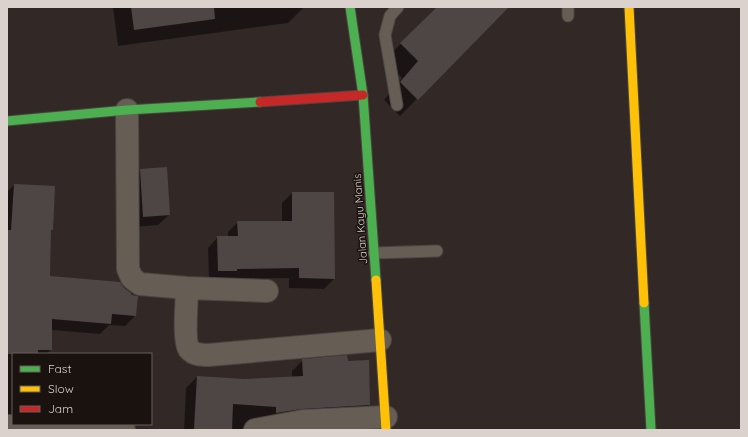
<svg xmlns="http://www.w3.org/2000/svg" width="748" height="437" viewBox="0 0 748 437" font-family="Quicksand,sans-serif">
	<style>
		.shadow { fill: #0007 }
		.building { fill: #4e4645 }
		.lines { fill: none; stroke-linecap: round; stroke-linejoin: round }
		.lane-casing { stroke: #4c4542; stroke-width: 13 }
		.street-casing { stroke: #4c4542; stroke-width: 24 }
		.fast-casing { stroke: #4c4542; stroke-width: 11 }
		.slow-casing { stroke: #4c4542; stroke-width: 11 }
		.jam-casing { stroke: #4c4542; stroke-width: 11 }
		.lane { stroke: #665e54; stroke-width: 11 }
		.street { stroke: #665e54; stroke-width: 22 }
		.fast { stroke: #4caf50; stroke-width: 9 }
		.slow { stroke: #ffc107; stroke-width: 9 }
		.jam { stroke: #c62828; stroke-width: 9 }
		.labels { text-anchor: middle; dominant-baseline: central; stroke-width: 3; stroke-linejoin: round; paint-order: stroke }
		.street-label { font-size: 11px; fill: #dcd2cd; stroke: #19120f }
	</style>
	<rect width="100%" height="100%" fill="#322926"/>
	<path class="shadow" d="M 113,7 L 304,7 L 288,23 L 118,46 Z
		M 439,7 L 507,7 L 400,116 L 384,100 L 402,78 L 383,61 Z
		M 141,170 L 169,215 L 158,225 L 133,227 L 130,180 Z
		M 14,185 L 52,230 L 50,231 L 49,277 L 135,316 L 125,326 L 109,325 L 100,334 L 51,330 L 51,349 L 47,354 L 13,354 L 13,424 L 7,424 L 7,192 Z
		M 292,193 L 334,279 L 324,289 L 289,288 L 289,278 L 228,279 L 209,281 L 208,248 L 218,237 L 228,237 L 228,232 L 238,222 L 282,222 L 282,203 Z
		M 303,360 L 347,362 L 369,405 L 358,416 L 289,419 L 242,428 L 242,430 L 184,430 L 186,388 L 197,377 L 244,380 L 292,377 L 292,371 Z"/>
	<path class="building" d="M 131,7 L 214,7 L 215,19 L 134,30 Z
		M 437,7 L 509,7 L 418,100 L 400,82 L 418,61 L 400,43 Z
		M 167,167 L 170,215 L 143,217 L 140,169 Z
		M 14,184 L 55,186 L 53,230 L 51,230 L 50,276 L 120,282 L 124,288 L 131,293 L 131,295 L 138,296 L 136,316 L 112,314 L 111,324 L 52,319 L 52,350 L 38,350 L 38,354 L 7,354 L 7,230 L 11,230 Z
		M 292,192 L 334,192 L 335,279 L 299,278 L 299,268 L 237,269 L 237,271 L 218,271 L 217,236 L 238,236 L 237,221 L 292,221 Z
		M 347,355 L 348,361 L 369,360 L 370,405 L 302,409 L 276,413 L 276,407 L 233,404 L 232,430 L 194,429 L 197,376 L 244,379 L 303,376 L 302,359 Z"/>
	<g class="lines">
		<defs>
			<path id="lane" d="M 568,7 L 568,16
				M 397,105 L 385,35 L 390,16 L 398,7
				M 374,253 L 437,251"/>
			<path id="street" d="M 127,110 L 128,269 L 132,278 L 140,284 L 187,288 L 267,291
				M 187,288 C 187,300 183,340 189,349 C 194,355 202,355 209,355 L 380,340
				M 7,426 L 124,430
				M 255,430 L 303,421 L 386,417"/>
			<path id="fast" d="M 350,7 L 363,95 L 376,280
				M 7,121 L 127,110 L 260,102
				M 644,303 L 651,430"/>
			<path id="slow" d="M 629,7 L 644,303
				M 376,280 L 386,430"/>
			<path id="jam" d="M 260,102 L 363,95"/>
		</defs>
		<use href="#lane" class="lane-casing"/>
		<use href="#street" class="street-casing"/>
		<use href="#fast" class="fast-casing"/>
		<use href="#slow" class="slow-casing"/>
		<use href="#jam" class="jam-casing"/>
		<use href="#lane" class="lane"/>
		<use href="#street" class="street"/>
		<use href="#fast" class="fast"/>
		<use href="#slow" class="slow"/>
		<use href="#jam" class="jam"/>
	</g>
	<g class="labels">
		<g class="street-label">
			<text transform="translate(360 219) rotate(-94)">Jalan Kayu Manis</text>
		</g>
	</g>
	<rect width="748" height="437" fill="none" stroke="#dcd2cd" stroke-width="16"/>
	<rect x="12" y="353" width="140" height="72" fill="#19120f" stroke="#675f5b"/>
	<rect x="20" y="366" width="20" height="6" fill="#4caf50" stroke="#675f5b"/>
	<text x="48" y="373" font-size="12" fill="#dcd2cd">Fast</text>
	<rect x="20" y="386" width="20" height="6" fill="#ffc107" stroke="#675f5b"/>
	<text x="48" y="393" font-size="12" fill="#dcd2cd">Slow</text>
	<rect x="20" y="406" width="20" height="6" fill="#c62828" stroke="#675f5b"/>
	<text x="48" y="413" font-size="12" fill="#dcd2cd">Jam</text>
</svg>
